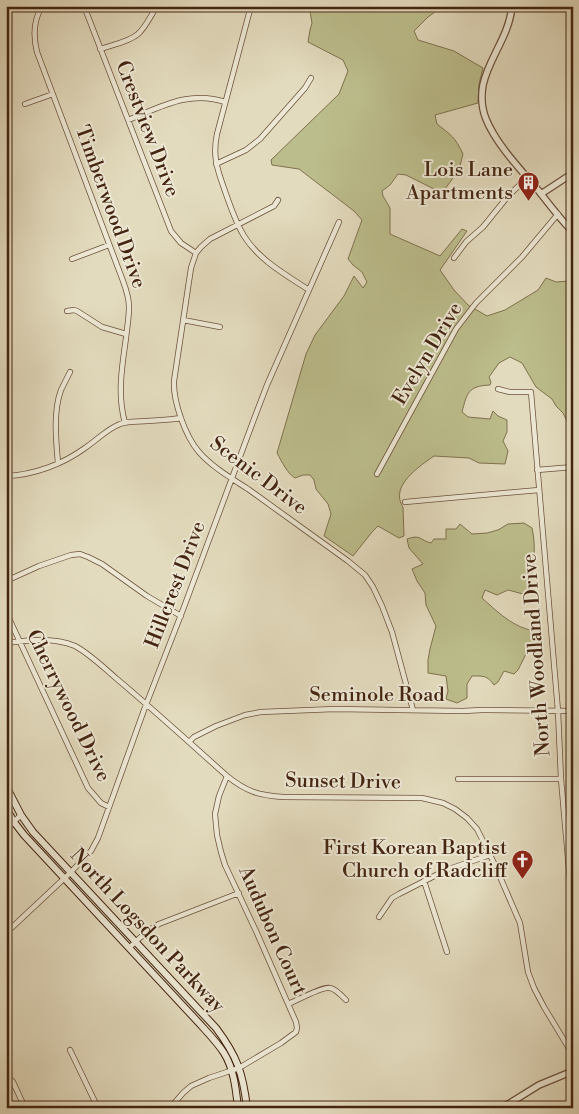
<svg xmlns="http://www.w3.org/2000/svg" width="579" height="1114" viewBox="0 0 579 1114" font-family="'Libre Bodoni',serif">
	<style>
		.green { fill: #bcbd8c; stroke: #80714e }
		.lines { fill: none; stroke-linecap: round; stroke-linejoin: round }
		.minor-casing { stroke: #6c523c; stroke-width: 6 }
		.tertiary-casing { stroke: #6c523c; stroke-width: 8 }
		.secondary-casing { stroke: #442511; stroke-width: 8 }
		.minor { stroke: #ede8d5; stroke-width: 4.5 }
		.tertiary { stroke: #ede8d5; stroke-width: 5.5 }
		.secondary { stroke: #ede8d5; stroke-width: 6 }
		.labels { text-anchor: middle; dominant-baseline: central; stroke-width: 4; stroke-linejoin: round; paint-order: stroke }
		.street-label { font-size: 20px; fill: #442511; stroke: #ede8d5 }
		.poi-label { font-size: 20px; fill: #442511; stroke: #ede8d5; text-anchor: end }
	</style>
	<rect width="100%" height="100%" fill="#e3dbbe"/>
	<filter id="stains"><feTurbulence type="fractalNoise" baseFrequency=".004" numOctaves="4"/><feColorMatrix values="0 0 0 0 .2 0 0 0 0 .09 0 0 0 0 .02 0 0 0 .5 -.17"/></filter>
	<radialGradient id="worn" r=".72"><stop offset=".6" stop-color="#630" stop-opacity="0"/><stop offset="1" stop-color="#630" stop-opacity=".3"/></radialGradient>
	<path class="green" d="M 309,6 L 314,6 L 319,11 L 323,6 L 443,6 L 428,17 L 414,31 L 418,40 L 454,51 L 483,68 L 479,84 L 478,103 L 435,115 L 437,124 C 451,135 455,137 463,154 L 459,170 L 442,193 L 406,175 L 398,174 L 390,185 L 382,191 L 383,196 L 390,208 L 390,234 L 440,256 L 462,229 L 467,231 L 440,270 L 454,290 L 468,305 L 487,316 L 505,310 L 538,290 L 546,278 L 556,282 L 569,281 L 573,282 L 573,439 L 571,437 L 568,423 L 563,413 L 556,406 L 552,399 L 536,387 L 522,363 L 510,357 L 499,363 L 489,377 L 491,382 L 490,385 C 468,386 467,393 462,412 L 468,417 L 490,419 L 493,411 L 498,416 L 507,420 L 507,432 L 503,441 L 508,451 L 505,464 L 479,463 L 469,458 L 434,456 C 420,466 389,486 403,507 L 404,536 L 399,538 L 378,526 L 372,532 L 353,556 L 324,536 L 331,514 L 328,504 L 316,489 L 314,480 L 310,475 L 303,475 L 295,478 C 287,473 282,462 277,453 L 306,354 L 315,335 L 344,296 L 354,276 L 363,288 L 367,282 L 362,272 L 353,265 L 348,259 L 362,220 L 354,211 L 299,169 L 272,165 L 271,160 L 339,94 L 348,71 L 343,60 L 308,42 L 310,30 L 312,23 Z
		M 524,523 L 532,528 C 537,549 533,573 527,595 L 508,590 L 497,595 L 485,590 L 482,598 C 501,615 516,630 542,632 L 543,649 L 528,650 L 518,670 L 514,674 L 504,671 L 498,682 L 494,685 C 487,675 483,676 472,676 L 467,684 L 467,698 L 457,703 L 446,699 L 448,691 L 446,676 L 428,673 L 428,660 L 430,649 L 436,626 L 426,605 L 425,593 L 417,581 L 412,569 L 423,564 L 409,548 L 407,539 C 421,534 419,540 431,543 L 434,539 L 446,539 L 446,529 L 456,529 L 460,524 L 472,534 L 487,533 L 498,530 L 508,524 Z"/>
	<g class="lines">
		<defs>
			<path id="minor" d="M 42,6 C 33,21 33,36 37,52 L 123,281 C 126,289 129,298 129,307 C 129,318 127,328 126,338 C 122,367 117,394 125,423
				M 84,6 L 171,231 L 181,243 L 196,253
				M 251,6 L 217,134 C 212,158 218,171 226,194 C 231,208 236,223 244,236 C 259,260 286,275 309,290
				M 100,49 C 112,45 129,42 138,34 C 146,27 151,15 157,6
				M 25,104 L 53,94
				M 128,120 C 161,107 189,90 225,102
				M 216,164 L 246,150 L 260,139 L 305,88 L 311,78
				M 278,200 L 274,206 L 210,239 L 201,247 L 196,253 L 191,268 L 174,381 C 173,401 185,436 199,452 C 212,467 231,478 248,489 C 281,513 315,537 348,561 L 365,575 L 373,587 L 382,606 L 392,632 L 413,710
				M 454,258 L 466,242 L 483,227 L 509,195 L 527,178
				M 72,259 L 109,245
				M 67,311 L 74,310 L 77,311 L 102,327 L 126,334
				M 183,320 L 220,327
				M 498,389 L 510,392 L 531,392 L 558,711 L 561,779 L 573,915
				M 58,463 C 56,440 53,412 61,390 C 64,384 67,378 70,372
				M 537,470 L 573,467
				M 377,474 L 456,329 L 476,303 L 522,257 L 558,214
				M 6,476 C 34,475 63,464 85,448 C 97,440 107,429 120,424 C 129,421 138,422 147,421 C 158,420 170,420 181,418
				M 405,502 L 539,490
				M 6,581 L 39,566 L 71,555 L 80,554 L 88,557 L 102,564 L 147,596 L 181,616
				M 6,612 L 88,788 L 101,803 L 109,807
				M 6,643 C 28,640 54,637 75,646 C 90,654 104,668 117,679 C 155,711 191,744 227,776 C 247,792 258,795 283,797 L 422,798 L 443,803 L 455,809 L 467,818 L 477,829 L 494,863 L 520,923 L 528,972 L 534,988 L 544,1007 L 573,1055
				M 189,742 L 194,737 L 216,726 L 245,715 L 261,712 L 335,709 L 398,710 L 463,711 L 482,710 L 487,710 L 573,711
				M 458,779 L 561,779
				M 6,829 L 21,815
				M 424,881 L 447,952
				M 379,917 L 392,898 L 399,894 L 446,870 L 490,855
				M 6,933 L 70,873 L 91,851 L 98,838 L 144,710 L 184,607 L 254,419 L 267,385 L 339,222
				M 129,948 C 138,939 148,930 159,924 L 239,893
				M 288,1004 C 296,1001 323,986 330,988 C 336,989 342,996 346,1000
				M 70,1050 L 98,1108
				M 6,1074 L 13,1082 L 25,1108
				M 170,1108 L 183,1093 L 191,1086 L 209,1078 L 239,1068 L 281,1043 L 296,1032 L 297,1028 L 296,1022 L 256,931 L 225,865 L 221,852 L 217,835 L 215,814 L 219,796 L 227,776"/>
			<path id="tertiary" d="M 512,6 C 509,37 489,57 483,85 C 481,96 482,109 486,119 C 496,144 521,170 538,190 C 549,204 560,219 573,232
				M 541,194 L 573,173
				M 502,1108 L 539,1085 L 573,1071"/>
			<path id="secondary" d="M 6,786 L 21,815 L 33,832 L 216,1028 C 237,1056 243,1073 247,1108
				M 6,808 L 14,822 L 24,835 L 198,1022 C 207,1032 217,1042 224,1053 C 234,1069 236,1090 238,1108"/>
		</defs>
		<use href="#minor" class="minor-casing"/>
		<use href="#tertiary" class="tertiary-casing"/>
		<use href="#secondary" class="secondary-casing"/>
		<use href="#minor" class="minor"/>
		<use href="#tertiary" class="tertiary"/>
		<use href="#secondary" class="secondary"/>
	</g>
	<defs>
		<symbol id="building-pin" viewBox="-11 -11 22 30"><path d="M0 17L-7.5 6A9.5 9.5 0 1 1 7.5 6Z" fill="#8f2418" stroke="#ede8d5"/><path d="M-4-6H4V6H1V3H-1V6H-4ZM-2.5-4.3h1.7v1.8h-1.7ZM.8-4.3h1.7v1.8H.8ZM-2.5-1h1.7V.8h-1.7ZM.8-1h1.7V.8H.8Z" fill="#fff"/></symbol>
		<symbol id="church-pin" viewBox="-11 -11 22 30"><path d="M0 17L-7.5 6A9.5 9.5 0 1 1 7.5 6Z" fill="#8f2418" stroke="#ede8d5"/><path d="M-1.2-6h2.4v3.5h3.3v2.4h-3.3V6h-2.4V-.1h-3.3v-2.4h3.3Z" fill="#fff"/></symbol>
	</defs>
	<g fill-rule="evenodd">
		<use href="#building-pin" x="516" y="170" width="25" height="34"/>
		<use href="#church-pin" x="510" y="848" width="25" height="34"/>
	</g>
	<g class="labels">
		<g class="street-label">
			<text transform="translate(147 129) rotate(69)">Crestview Drive</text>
			<text transform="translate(110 207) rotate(70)">Timberwood Drive</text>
			<text transform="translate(428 354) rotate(-59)">Evelyn Drive</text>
			<text transform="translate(258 476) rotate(37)">Scenic Drive</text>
			<text transform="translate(176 585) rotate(-69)">Hillcrest Drive</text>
			<text transform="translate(537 655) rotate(-94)">North Woodland Drive</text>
			<text x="377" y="695">Seminole Road</text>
			<text transform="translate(68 706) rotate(64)">Cherrywood Drive</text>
			<text transform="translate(343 782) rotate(1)">Sunset Drive</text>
			<text transform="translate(147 931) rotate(47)">North Logsdon Parkway</text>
			<text transform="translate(272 931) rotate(66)">Audubon Court</text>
		</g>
		<g class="poi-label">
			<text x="513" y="170">Lois Lane<tspan x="513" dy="23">Apartments</tspan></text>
			<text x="507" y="848">First Korean Baptist<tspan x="507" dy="23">Church of Radcliff</tspan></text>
		</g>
	</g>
	<rect width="579" height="1114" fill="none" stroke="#e3dbbe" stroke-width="25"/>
	<rect x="8" y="8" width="564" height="1099" fill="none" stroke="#442511" stroke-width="2.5"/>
	<rect x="12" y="12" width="554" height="1089" fill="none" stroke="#442511"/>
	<rect width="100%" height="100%" filter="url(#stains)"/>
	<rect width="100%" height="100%" fill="url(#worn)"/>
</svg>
